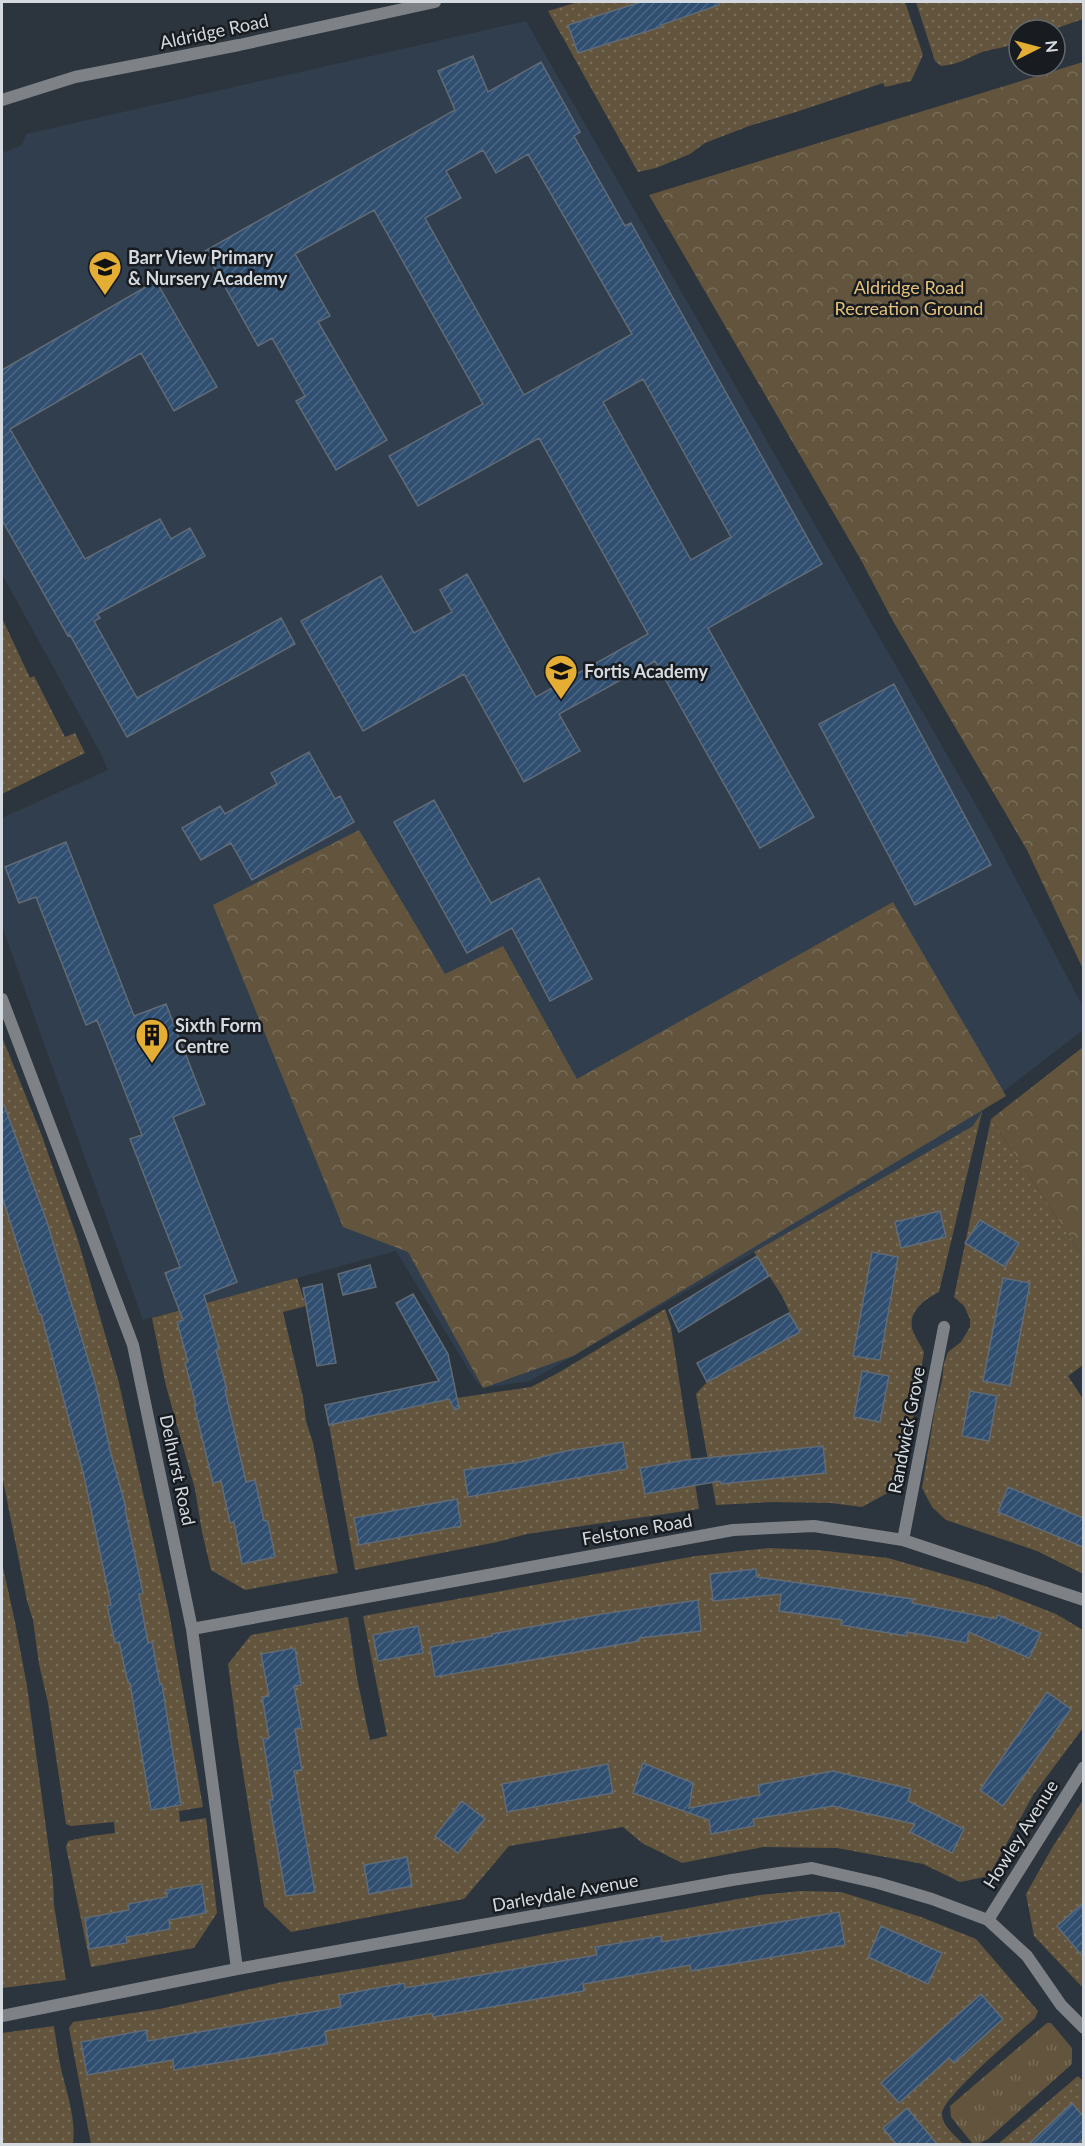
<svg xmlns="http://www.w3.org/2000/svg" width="1085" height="2146" viewBox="0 0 1085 2146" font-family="Lato,sans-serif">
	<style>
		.built { fill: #313e4d }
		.grass { fill: url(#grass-tufts) }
		.park { fill: url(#park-crowns) }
		.garden { fill: url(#garden-dots) }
		.building { fill: url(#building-hatch); stroke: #616b76; stroke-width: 1.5; fill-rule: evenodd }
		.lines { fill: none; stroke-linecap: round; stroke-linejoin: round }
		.minor { stroke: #7e8287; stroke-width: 12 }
		.tertiary { stroke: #7e8287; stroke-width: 12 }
		.labels { text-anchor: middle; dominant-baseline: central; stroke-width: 5; stroke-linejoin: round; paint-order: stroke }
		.street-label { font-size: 18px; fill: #d4dae0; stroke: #181c20 }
		.poi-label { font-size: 18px; font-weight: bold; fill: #d4dae0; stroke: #181c20; text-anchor: start }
		.park-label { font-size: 18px; fill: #e6c17c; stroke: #181c20 }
	</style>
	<defs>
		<pattern id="grass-tufts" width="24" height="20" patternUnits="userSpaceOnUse" patternTransform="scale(1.5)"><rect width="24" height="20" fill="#63553d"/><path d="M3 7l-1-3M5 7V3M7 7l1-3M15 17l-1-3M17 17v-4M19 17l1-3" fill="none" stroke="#786d59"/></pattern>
		<pattern id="park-crowns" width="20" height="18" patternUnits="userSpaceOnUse" patternTransform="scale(1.5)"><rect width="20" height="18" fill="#63553d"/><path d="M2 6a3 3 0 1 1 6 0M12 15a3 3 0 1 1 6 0" fill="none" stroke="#786d59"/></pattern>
		<pattern id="garden-dots" width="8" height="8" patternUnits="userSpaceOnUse" patternTransform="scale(1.5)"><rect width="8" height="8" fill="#63553d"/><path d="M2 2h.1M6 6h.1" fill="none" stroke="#786d59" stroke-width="1.8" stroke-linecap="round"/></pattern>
		<pattern id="building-hatch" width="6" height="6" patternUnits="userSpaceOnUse" patternTransform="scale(1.5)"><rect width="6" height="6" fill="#2f4e70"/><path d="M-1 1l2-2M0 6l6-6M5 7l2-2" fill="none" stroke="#4c6784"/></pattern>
	</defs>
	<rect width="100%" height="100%" fill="#2c353e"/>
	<path class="built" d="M 526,21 L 989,828 L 1083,1007 L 1083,1030 L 986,1105 L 974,1126 L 530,1381 L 483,1388 L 475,1380 L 396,1251 L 143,1320 L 2,926 L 2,818 L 108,770 L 101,754 L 2,574 L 2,150 L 6,152 L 22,145 L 26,134 Z"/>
	<path class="grass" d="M 1047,2023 L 1051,2023 L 1072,2048 L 1072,2064 L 988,2139 L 980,2143 L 972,2143 L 951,2117 L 950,2106 Z"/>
	<path class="park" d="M 1083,62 L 1084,62 L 1083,969 L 1027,850 L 893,621 L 861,560 L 649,195 Z
		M 359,830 L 445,974 L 503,946 L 577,1079 L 893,902 L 1006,1096 L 573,1356 L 483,1388 L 408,1252 L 343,1227 L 213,905 Z
		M 1083,1047 L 1083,1257 L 991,1119 Z"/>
	<path class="garden" d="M 578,2 L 905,2 L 923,55 L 911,81 L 885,87 L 883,83 L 796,112 L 749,126 L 705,143 L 690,154 L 656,168 L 638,172 L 548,11 Z
		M 916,2 L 1083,2 L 1083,19 L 1051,30 L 1019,30 L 1019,42 C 1005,48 995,48 982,52 C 968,58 957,65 941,66 L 935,61 Z
		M 2,618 L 30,678 L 34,676 L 65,737 L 75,733 L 85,753 L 2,794 Z
		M 2,1037 L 42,1136 L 78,1240 L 119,1383 L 169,1612 L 203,1807 L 179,1811 L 180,1822 L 206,1818 L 217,1913 L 194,1948 L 91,1967 L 66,1847 L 68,1841 L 91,1836 L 115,1833 L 114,1822 L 71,1826 L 66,1824 L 48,1703 L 39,1664 L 33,1620 L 27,1601 L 2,1475 Z
		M 982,1112 L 939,1292 C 923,1300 905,1314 914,1334 C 917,1340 921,1346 924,1352 L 902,1485 L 862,1507 L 831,1503 L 773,1502 L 716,1505 L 696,1394 L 707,1382 L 799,1332 L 782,1296 L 754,1252 L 973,1126 Z
		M 991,1119 L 1083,1257 L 1083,1365 L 1068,1376 L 1083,1399 L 1083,1574 L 1037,1551 L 946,1520 L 932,1507 L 922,1488 L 935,1409 L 942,1381 L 944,1363 L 948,1352 L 961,1342 L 970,1327 L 970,1319 L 964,1306 L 954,1297 Z
		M 297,1278 L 306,1306 L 283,1312 L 303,1397 L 306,1421 L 313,1443 L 338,1573 L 245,1590 L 211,1570 L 202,1532 L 195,1489 L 166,1386 L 152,1318 Z
		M 665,1309 L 671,1327 L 699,1509 L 527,1534 L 497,1542 L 355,1570 L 329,1425 L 450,1399 L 531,1387 L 558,1373 Z
		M 769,1548 L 817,1550 L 888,1558 L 985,1586 L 1056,1614 L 1083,1630 L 1083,1728 L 1033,1795 L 989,1876 L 960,1882 L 923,1864 L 837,1848 L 763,1847 L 682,1863 L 642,1843 L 623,1827 L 509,1846 L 464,1899 L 291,1932 L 264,1906 L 238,1740 L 228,1664 L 251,1635 L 348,1617 L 357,1678 L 370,1740 L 387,1736 L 363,1616 L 696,1556 Z
		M 2,1563 L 15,1622 L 27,1686 L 53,1880 L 54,1905 L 66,1980 L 2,1988 Z
		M 1083,1800 L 1083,1988 L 1034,1936 L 1026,1894 L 1052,1848 Z
		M 801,1891 L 841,1892 L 921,1917 L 976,1939 L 1038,2011 L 1035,2018 C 1019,2033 942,2097 942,2114 C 942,2126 956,2136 963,2144 L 91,2144 L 69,2028 L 73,2022 L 160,2009 L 282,1982 L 412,1960 L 540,1935 L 760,1895 Z
		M 54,2026 C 56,2040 58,2054 61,2069 C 67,2094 76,2118 73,2144 L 2,2144 L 2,2033 Z
		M 1078,2076 L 1083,2081 L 1083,2144 L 998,2144 Z"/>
	<path class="building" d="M 641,2 L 719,2 L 719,5 L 661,25 L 661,27 L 578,53 L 568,25 Z
		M 473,56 L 488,92 L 541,62 L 580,132 L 574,136 L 625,226 L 631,223 L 822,564 L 708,628 L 814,817 L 760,848 L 655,661 L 559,714 L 580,751 L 524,782 L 464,674 L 363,731 L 301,621 L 381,576 L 414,633 L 452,612 L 440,590 L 467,574 L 536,697 L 648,634 L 539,438 L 418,506 L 389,456 L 483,404 L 374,210 L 295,254 L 330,316 L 318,322 L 387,440 L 336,470 L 296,401 L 305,396 L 272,338 L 258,346 L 205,251 L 455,110 L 438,71 ZM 483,150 L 496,173 L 528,154 L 632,334 L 524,395 L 425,218 L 461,198 L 446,171 ZM 643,379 L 731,537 L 691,560 L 603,402 Z
		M 156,281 L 217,387 L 174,411 L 141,353 L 10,429 L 85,559 L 160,519 L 171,539 L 190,528 L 205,556 L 97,614 L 100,618 L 94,621 L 137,698 L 281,618 L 295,644 L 127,737 L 70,635 L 68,636 L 2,520 L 2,370 Z
		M 894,684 L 991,865 L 915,905 L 819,724 Z
		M 309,752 L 335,799 L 340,796 L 354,822 L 252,880 L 231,843 L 201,860 L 182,828 L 220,806 L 225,814 L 277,784 L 271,773 Z
		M 434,800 L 491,903 L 539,878 L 592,979 L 550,1001 L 512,928 L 467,953 L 394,822 Z
		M 66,842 L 134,1016 L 166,1004 L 205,1104 L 173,1117 L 237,1282 L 204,1295 L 219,1349 L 216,1350 L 227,1390 L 225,1390 L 246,1482 L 255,1480 L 264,1521 L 268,1521 L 275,1557 L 242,1564 L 234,1522 L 230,1523 L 221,1481 L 213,1483 L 194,1405 L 196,1405 L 185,1363 L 188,1362 L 177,1322 L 183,1320 L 165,1273 L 180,1267 L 130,1139 L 142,1135 L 97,1020 L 86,1025 L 36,897 L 19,903 L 5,867 Z
		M 4,1105 L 47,1222 L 96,1386 L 110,1450 L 126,1508 L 125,1509 L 143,1593 L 139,1594 L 148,1643 L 152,1642 L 160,1684 L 162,1684 L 181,1805 L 151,1810 L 130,1683 L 128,1683 L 119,1642 L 115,1643 L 107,1606 L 111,1605 L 84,1476 L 41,1314 L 39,1314 L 2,1196 L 2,1106 Z
		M 940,1211 L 946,1237 L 901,1248 L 895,1222 Z
		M 980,1220 L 1019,1243 L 1005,1267 L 965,1243 Z
		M 872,1252 L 898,1257 L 880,1360 L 853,1356 Z
		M 757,1256 L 769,1276 L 679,1332 L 669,1310 Z
		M 370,1265 L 376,1287 L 343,1295 L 338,1274 Z
		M 1003,1278 L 1030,1283 L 1010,1386 L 983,1381 Z
		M 322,1284 L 336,1363 L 317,1366 L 303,1288 Z
		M 413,1294 L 448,1354 L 459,1408 L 455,1410 L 449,1399 L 329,1425 L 325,1405 L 439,1381 L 396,1303 Z
		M 789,1313 L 800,1332 L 707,1382 L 697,1363 Z
		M 862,1371 L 889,1376 L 880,1422 L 854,1417 Z
		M 970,1391 L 997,1396 L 989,1441 L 962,1436 Z
		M 623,1442 L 627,1469 L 468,1497 L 464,1470 L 521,1462 L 566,1451 Z
		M 823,1446 L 826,1473 L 721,1484 L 720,1481 L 645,1494 L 640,1468 L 686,1460 Z
		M 1008,1487 L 1083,1518 L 1083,1547 L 998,1512 Z
		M 457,1499 L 461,1526 L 359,1545 L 354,1518 Z
		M 756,1569 L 757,1577 L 913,1599 L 912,1603 L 996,1619 L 998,1615 L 1041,1633 L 1029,1658 L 969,1632 L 967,1643 L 907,1632 L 907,1636 L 841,1625 L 842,1620 L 779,1611 L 781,1594 L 713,1601 L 710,1574 Z
		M 698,1600 L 701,1631 L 639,1638 L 639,1641 L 435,1677 L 430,1647 L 492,1636 L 492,1634 L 602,1614 Z
		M 418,1626 L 423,1653 L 378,1661 L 373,1635 Z
		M 295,1648 L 301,1685 L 294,1686 L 302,1728 L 295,1729 L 302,1770 L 294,1771 L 315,1892 L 286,1896 L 269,1800 L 273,1800 L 263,1739 L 269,1738 L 262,1697 L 269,1696 L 261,1654 Z
		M 1047,1692 L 1071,1709 L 1003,1806 L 980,1790 Z
		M 643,1763 L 693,1783 L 689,1808 L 760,1795 L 758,1785 L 833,1771 L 911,1789 L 908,1801 L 964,1829 L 952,1853 L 910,1832 L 915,1824 L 833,1806 L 753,1819 L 754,1826 L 711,1834 L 709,1820 L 633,1793 Z
		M 608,1764 L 613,1793 L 507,1812 L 502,1784 Z
		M 462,1801 L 485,1819 L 458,1853 L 435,1836 Z
		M 407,1857 L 412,1886 L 369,1894 L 364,1865 Z
		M 202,1884 L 206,1913 L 169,1920 L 170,1929 L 126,1937 L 127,1943 L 89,1949 L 85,1918 L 129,1910 L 128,1904 L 167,1897 L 166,1890 Z
		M 1083,1903 L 1083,1957 L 1057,1926 Z
		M 839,1912 L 845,1945 L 691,1971 L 690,1965 L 583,1984 L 584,1991 L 433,2017 L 432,2013 L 325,2031 L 327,2044 L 277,2053 L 174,2070 L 173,2060 L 87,2075 L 81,2042 L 146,2030 L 148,2041 L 341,2007 L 339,1995 L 404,1983 L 405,1988 L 597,1955 L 595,1947 L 661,1936 L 662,1942 Z
		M 881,1926 L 942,1953 L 928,1984 L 868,1957 Z
		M 981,1994 L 1003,2019 L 954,2063 L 949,2058 L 899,2103 L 881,2083 Z
		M 1072,2103 L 1083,2116 L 1083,2139 L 1077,2145 L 1028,2145 Z
		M 907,2108 L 923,2127 L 938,2145 L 897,2145 L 883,2128 Z"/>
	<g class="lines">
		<path class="minor" d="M 2,999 L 133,1345 L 192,1629 L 237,1969
			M 903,1540 L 944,1327
			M 192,1629 L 733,1530 L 814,1526 L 903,1540 L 1084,1600
			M 988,1920 L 1084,1767
			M 2,2016 L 237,1969 L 732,1880 L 812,1868 L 878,1883 L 932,1899 L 988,1920 L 1027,1956 L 1061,2005 L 1084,2028"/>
		<path class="tertiary" d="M 2,100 L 75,77 L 239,45 L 435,2"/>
	</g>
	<defs>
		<symbol id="school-pin" viewBox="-11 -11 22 30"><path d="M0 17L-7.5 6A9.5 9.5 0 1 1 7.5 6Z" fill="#e4ae35" stroke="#181c20"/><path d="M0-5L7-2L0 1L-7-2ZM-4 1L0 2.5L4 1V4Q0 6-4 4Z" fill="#111"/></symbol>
		<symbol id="building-pin" viewBox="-11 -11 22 30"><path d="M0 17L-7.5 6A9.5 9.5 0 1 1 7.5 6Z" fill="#e4ae35" stroke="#181c20"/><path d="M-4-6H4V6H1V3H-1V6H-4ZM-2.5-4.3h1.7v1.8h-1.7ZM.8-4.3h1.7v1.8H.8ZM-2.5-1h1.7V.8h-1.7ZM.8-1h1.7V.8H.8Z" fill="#111"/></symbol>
	</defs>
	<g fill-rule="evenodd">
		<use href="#school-pin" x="86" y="248" width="38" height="52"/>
		<use href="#school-pin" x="542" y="652" width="38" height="52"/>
		<use href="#building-pin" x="133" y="1016" width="38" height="52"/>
	</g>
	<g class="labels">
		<g class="street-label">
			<text transform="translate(214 31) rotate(-12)">Aldridge Road</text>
			<text transform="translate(906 1430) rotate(-79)">Randwick Grove</text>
			<text transform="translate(178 1470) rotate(78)">Delhurst Road</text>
			<text transform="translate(637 1529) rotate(-10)">Felstone Road</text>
			<text transform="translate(1020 1834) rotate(-58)">Howley Avenue</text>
			<text transform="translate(565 1892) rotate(-10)">Darleydale Avenue</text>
		</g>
		<g class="poi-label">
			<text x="128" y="257">Barr View Primary<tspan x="128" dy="21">&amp; Nursery Academy</tspan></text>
			<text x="584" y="671">Fortis Academy</text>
			<text x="175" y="1025">Sixth Form<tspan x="175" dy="21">Centre</tspan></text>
		</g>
		<g class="park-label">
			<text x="909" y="287">Aldridge Road<tspan x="909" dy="21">Recreation Ground</tspan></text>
		</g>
	</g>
	<rect width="1085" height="2146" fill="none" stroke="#d4dae0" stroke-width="6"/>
	<g transform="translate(1037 48) rotate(84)"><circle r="28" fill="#181c20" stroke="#63686d" stroke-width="1.5"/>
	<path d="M0-4.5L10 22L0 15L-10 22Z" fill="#e4ae35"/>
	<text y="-9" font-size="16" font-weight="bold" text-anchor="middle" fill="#d4dae0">N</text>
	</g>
</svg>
